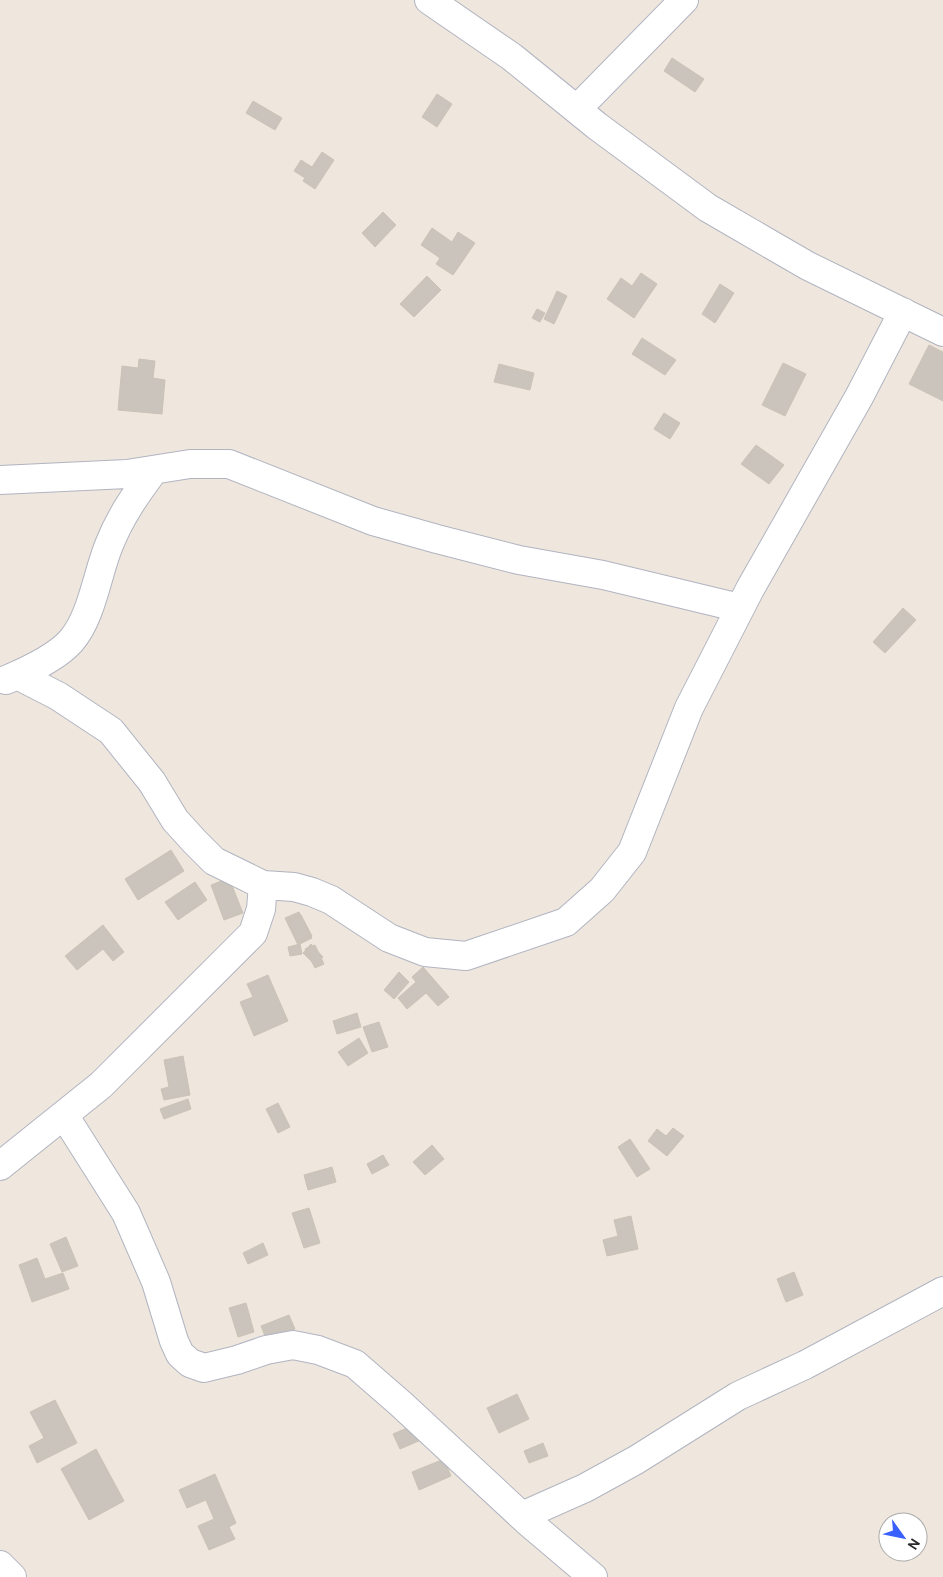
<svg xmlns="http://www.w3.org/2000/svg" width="943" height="1577" viewBox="0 0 943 1577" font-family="Overpass,sans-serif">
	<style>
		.building { fill: #cac4bc; stroke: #cbc3b6 }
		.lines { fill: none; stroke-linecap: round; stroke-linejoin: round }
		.minor-casing { stroke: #b1b4c1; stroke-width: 30 }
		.minor { stroke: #fff; stroke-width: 28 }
	</style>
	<rect width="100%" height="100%" fill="#efe7dd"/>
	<path class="building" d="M 672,58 L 704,79 L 695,92 L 664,71 Z
		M 437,94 L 452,104 L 437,127 L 422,117 Z
		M 253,101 L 282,118 L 275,130 L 246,113 Z
		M 322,152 L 334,160 L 315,189 L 303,181 L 305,178 L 294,171 L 301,160 L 312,167 Z
		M 383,212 L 396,225 L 375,247 L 362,233 Z
		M 432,228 L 452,242 L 458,232 L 475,243 L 453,275 L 436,264 L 440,258 L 421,245 Z
		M 641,273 L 657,284 L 634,318 L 607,299 L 621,278 L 632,286 Z
		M 427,276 L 441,290 L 414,317 L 400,304 Z
		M 720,284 L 734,293 L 715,323 L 702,314 Z
		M 557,291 L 567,296 L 554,324 L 544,319 Z
		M 537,309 L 545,313 L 540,322 L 532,318 Z
		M 642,338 L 676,360 L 665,375 L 632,354 Z
		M 929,345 L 943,352 L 943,401 L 909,384 Z
		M 139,359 L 155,361 L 153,378 L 165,380 L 162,414 L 118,410 L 122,366 L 138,368 Z
		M 783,363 L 806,374 L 785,416 L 762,405 Z
		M 499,364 L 534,373 L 530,390 L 494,382 Z
		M 664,413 L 680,423 L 670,439 L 654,429 Z
		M 756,445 L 784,465 L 769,484 L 741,464 Z
		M 903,608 L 916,620 L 885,653 L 873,642 Z
		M 171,850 L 184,871 L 138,900 L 125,879 Z
		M 229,878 L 243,913 L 224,920 L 211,885 Z
		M 195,882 L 207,900 L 178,920 L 165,902 Z
		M 299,912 L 312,938 L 298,945 L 285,918 Z
		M 301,915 L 312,936 L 298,942 L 287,921 Z
		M 103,925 L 124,952 L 113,961 L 103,949 L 77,970 L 65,956 Z
		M 300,944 L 302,954 L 290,956 L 288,947 Z
		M 311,944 L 323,957 L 315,965 L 303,953 Z
		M 315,945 L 324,964 L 315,968 L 305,949 Z
		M 423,967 L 449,997 L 438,1006 L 426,993 L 407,1009 L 398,998 L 416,982 L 412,977 Z
		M 399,972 L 409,982 L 394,999 L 384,990 Z
		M 268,975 L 288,1021 L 254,1036 L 240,1002 L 253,997 L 247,984 Z
		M 357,1013 L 361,1027 L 337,1034 L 333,1021 Z
		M 379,1022 L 388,1047 L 372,1052 L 363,1027 Z
		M 359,1038 L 368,1053 L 348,1066 L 338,1052 Z
		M 183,1056 L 190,1095 L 164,1100 L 161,1089 L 169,1087 L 164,1060 Z
		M 188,1099 L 191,1109 L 164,1119 L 160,1109 Z
		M 278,1103 L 290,1127 L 278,1133 L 266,1109 Z
		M 673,1128 L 684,1136 L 667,1156 L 648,1141 L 657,1129 L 666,1136 Z
		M 630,1139 L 650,1169 L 637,1177 L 618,1147 Z
		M 432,1145 L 444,1159 L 425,1175 L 413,1162 Z
		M 383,1155 L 389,1165 L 372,1174 L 367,1164 Z
		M 332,1167 L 336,1182 L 308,1190 L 304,1175 Z
		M 309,1208 L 320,1243 L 304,1248 L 292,1213 Z
		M 631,1216 L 638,1249 L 607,1256 L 603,1240 L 618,1236 L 614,1220 Z
		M 66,1237 L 78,1266 L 62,1272 L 50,1244 Z
		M 263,1243 L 268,1255 L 248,1264 L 243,1253 Z
		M 37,1258 L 45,1279 L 63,1273 L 69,1289 L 32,1302 L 19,1265 Z
		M 794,1272 L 803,1295 L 786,1302 L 777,1279 Z
		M 246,1303 L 254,1332 L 238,1337 L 229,1308 Z
		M 289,1315 L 295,1329 L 267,1341 L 261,1326 Z
		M 517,1394 L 529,1419 L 499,1433 L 487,1408 Z
		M 55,1400 L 77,1443 L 37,1463 L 29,1446 L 44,1438 L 30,1412 Z
		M 414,1425 L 421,1440 L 400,1449 L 393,1434 Z
		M 543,1443 L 548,1456 L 529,1463 L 524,1451 Z
		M 96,1449 L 124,1501 L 89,1520 L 61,1469 Z
		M 444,1459 L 451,1476 L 419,1490 L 412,1472 Z
		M 215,1474 L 236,1523 L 229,1527 L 235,1539 L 209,1550 L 198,1526 L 214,1519 L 206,1500 L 187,1508 L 179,1490 Z"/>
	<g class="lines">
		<defs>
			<path id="minor" d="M 429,0 L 512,57 L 597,126 L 708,208 L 808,266 L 943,332
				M 577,109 L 684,0
				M 0,480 L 127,474 L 190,464 L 229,464 L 373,521 L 437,539 L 519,560 L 603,575 L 740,608
				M 6,680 C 25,672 57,657 71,641 C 92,617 97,574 109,545 C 120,517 136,494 154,470
				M 263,885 L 294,887 L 312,892 L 331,900 L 389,938 L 425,952 L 466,956 L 566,922 L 602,890 L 632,852 L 689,708 L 750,589 L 859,397 L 903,312
				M 64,1115 L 126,1213 L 156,1282 L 174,1341 L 180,1354 L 190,1363 L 204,1368 L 237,1360 L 266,1350 L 293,1345 L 318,1350 L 355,1364 L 401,1404 L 527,1521 L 593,1577
				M 0,1166 L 101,1085 L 253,933 L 261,909 L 263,885 L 214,861 L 195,842 L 175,820 L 152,782 L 111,731 L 58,696 L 17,675
				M 522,1516 L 585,1488 L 636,1460 L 738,1396 L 805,1365 L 943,1291
				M 0,1565 L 12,1577"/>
		</defs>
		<use href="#minor" class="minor-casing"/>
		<use href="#minor" class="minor"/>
	</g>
	<g transform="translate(903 1537) rotate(123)"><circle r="24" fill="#ffffff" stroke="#ababab"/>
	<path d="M0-4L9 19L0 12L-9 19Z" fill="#3a60ff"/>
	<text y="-8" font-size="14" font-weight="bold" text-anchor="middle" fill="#2c2c2c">N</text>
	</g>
</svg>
